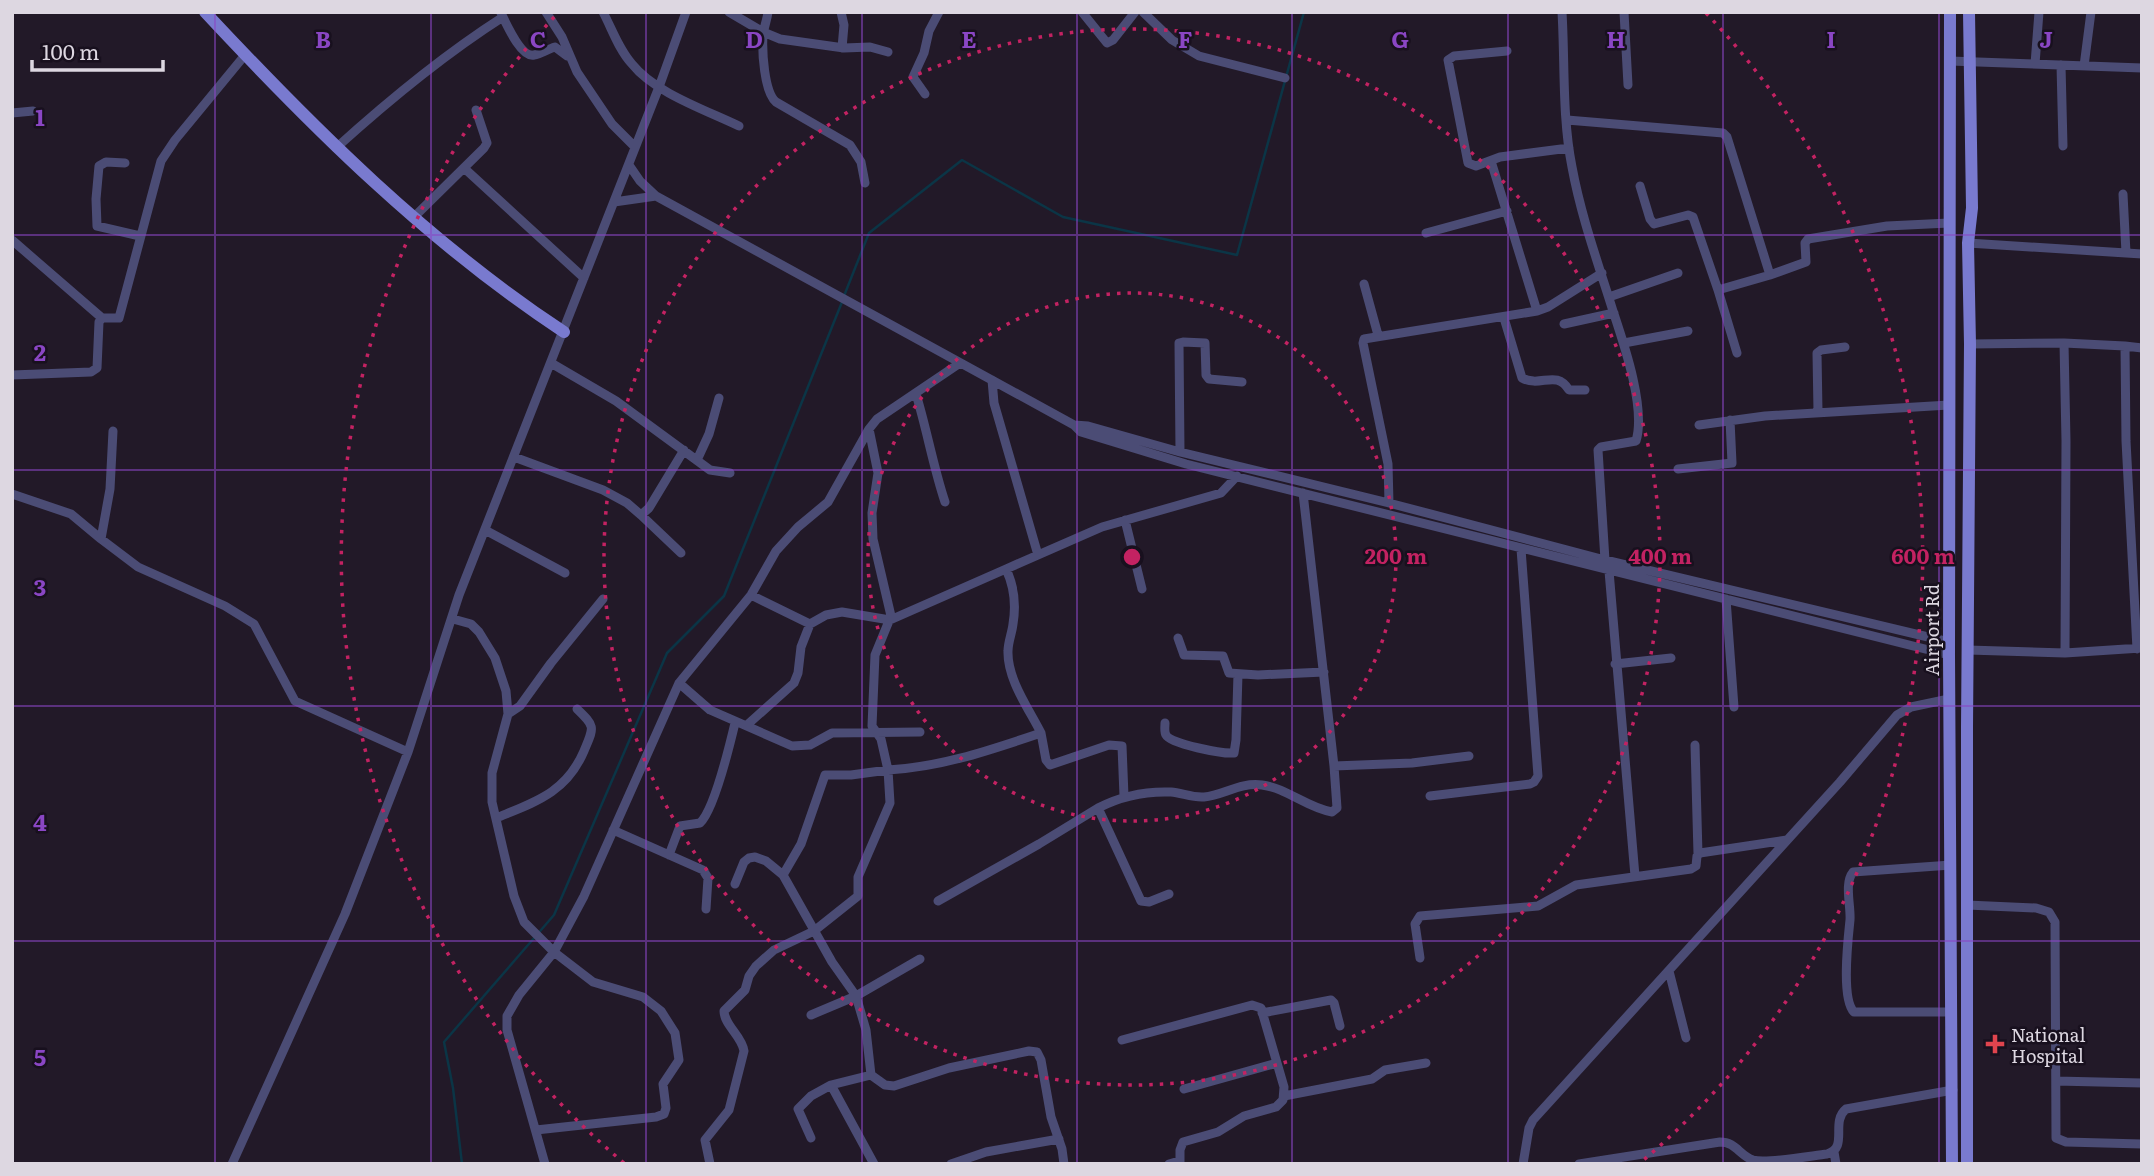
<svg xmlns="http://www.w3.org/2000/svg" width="2154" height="1176" viewBox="0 0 2154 1176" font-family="Literata,serif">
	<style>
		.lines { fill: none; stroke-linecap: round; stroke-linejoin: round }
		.stream { stroke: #0b3546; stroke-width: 2.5 }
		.minor { stroke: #4b4c75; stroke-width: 9 }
		.major { stroke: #797acf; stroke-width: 12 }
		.grid { fill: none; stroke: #8a46c4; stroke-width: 2; stroke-opacity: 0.55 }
		.ring { fill: none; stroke: #c32262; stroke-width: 3.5; stroke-dasharray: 3.5 7 }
		.health-dot { fill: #e0444e; stroke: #18101e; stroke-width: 2.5 }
		.labels { text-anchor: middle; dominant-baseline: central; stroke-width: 5; stroke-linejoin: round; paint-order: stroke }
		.street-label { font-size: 18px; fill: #ddd7e1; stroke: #18101e }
		.poi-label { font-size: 18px; fill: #ddd7e1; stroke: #18101e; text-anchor: start }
		.grid-label { font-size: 23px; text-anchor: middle; font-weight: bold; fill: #8a46c4; stroke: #18101e; stroke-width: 5; stroke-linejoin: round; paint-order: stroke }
		.centre { fill: #c32262; stroke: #18101e; stroke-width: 3.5 }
		.ring-label { font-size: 21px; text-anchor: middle; font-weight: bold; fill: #c32262; stroke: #18101e; stroke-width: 5; stroke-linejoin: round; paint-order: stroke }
	</style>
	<rect width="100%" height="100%" fill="#221928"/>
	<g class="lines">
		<path class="stream" d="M 844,296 L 869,233 L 962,160 L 1063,217 L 1237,255 L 1304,12
			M 462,1164 L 453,1088 L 444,1042 L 554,915 L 667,653 L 724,596 L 842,302"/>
		<path class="minor" d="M 546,12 L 562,37 L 577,72 L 612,124 L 635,147
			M 603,12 C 612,29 619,50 632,64 C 655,93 706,110 739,126
			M 729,12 L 763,32 L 780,39 L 844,48 L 870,47 L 888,52
			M 768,12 C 767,20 764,27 763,35 C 762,51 764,92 776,102 L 850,145 L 861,162 L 865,183
			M 841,12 L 844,25 L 842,48
			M 1082,12 L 1107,43 L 1113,40 L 1135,12
			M 1143,12 L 1172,40 L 1199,56 L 1285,78
			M 1562,12 C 1565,63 1562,117 1572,167 C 1581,216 1598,263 1613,311 C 1624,344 1646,408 1636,441 L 1601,447 L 1598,450 L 1605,560
			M 1624,12 L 1628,85
			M 501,13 C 506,23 521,58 534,55 C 541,54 548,49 555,47 L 567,56
			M 1507,51 L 1454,56 L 1448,60 L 1468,163 L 1476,166 L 1500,157 L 1569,148
			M 1950,61 L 2142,68
			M 2035,64 L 2039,12
			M 2061,65 L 2063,146
			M 2084,66 L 2091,12
			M 925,94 L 913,77 L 924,53 L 929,31 L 939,12
			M 12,113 L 33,111
			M 1567,120 L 1723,133 L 1727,137 L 1770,275 L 1718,290 L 1693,217 L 1688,215 L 1654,224 L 1650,219 L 1640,186
			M 336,148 C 389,100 442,56 503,17
			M 1491,161 L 1537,311 L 1548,307 L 1602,273
			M 125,163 L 106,162 L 99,166 L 96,199 L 97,226 L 140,236
			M 629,165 L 640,181 L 656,196 L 1074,425 L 1081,432 L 1186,464 L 1949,655
			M 464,168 L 584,278
			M 2123,194 L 2126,253
			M 614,202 L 656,196
			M 413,218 L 484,148 L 487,143 L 476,110
			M 1426,233 L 1507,211
			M 12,240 L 102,318
			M 1968,243 L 2142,254
			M 1770,275 L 1806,262 L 1805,243 L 1808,239 L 1887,226 L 1949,223
			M 1364,284 L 1378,335
			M 1718,290 L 1737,353
			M 1609,297 L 1678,273
			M 1504,318 L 1522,378 C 1541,388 1556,369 1569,390 L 1585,390
			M 1564,324 L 1614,313
			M 1624,343 L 1688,331
			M 2064,343 L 2125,346
			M 1970,344 L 2064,343 L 2066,441 L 2065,653
			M 551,363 L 616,401 L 710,470 L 730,473
			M 12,375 L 91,372 L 97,368 L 99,322 L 102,318 L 119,318 L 161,161 L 175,140 L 245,55
			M 992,380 L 994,403 L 1038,555
			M 916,394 C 927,430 933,466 945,502
			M 1818,412 L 1817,353 L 1821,350 L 1845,347
			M 1074,425 L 1088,426 L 1180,452 L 1389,503 L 1605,560 L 1949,642
			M 1699,425 L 1765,416 L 1949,405
			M 113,431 L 110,489 L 101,539 L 138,567 L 225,606 L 254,624 L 295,701 L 408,752
			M 1180,452 L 1179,343 L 1183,342 L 1205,343 L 1206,375 L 1209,379 L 1242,382
			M 514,457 L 603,490 L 627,503 L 641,515 L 649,508 L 684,450
			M 697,460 L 709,434 L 719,398
			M 1678,469 L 1732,463 L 1730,420
			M 1303,493 L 1334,766 L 1412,763 L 1469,756
			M 12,494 L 71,514 L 101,539
			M 1389,503 L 1388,464 L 1363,343 L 1364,339 L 1537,311
			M 641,515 L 681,553
			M 1125,520 L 1142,589
			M 485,530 L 565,573
			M 1006,569 L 1102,527 L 1221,493 L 1237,476
			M 1609,571 L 1635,876
			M 1726,599 L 1734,707
			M 453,619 L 471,624 L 479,632 L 495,658 L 506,691 L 508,714 L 492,773 L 492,802 L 514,896 L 524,922 L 554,952 L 593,982 L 643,997 L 661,1011 L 675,1033 L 679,1060 L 663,1084 L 666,1108 L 664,1114 L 656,1117 L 536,1130
			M 1178,638 L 1184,655 L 1223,656 L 1229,673 L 1258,675 L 1324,672
			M 2137,649 L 2126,441 L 2125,346 L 2142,348
			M 1968,650 L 2065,653 L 2141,648
			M 1615,664 L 1671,658
			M 679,683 L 710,710 L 792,746 L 810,745 L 832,733 L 920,732
			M 508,714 L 520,706 L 551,663 L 603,599
			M 1165,723 C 1165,727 1164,732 1166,735 C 1170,744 1223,754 1234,753 L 1236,740 L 1238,674
			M 747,725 L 794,683 L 798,673 L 801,647 L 810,624
			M 1041,733 L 1046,760 L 1050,765 L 1109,745 L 1122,746 L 1124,796
			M 1695,745 L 1698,854
			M 1430,796 L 1530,784 L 1534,782 L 1538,776 L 1521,549
			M 496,818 C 535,802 566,793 584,751 C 594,727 596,727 577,709
			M 613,830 L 703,870 L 708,878 L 706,909
			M 669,855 L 680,826 L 700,823 C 714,810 730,744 735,723
			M 1951,865 L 1853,872 C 1844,883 1851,906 1850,920 C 1848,939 1841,999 1854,1012 L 1952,1012
			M 783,875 L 801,844 L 825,775 L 851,775 L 888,770 L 881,739 L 872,726 L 875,655 L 891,616 L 873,539 L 872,513 L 878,473 L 869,429
			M 735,884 L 744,862 L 749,858 L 755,857 L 766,861 L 783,875 L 832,962 L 856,996 L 866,1030 L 871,1075 L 885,1085 L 894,1086 L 949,1068 L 1029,1051 L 1037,1052 L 1041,1060 L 1051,1117 L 1062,1149 L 1064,1164
			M 1169,894 L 1149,902 L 1141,901 L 1098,808 C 1121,796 1145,791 1171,792 C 1182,793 1193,798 1204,797 C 1224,795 1240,782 1262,785 C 1287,788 1307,808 1332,812 L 1337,808 L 1334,766
			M 938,901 L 1039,844 L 1098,808
			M 1967,905 L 2036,908 L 2049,912 L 2055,922 L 2056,1138 L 2066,1142 L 2142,1144
			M 1420,958 L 1415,924 L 1420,916 L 1538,906 L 1576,885 L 1691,869 L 1696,866 L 1697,856 L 1700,853 L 1787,840
			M 1669,971 L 1686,1038
			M 1262,1013 L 1331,1000 L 1334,1003 L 1340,1026
			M 811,1015 L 856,996 L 920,959
			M 1122,1040 L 1252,1005 L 1261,1008 L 1284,1087 L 1283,1100 L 1276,1107 L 1244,1116 L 1218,1132 L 1183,1142 L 1180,1150 L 1180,1164
			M 2056,1081 L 2142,1083
			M 831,1085 L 871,1075
			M 1184,1089 L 1277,1063
			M 1284,1096 L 1372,1079 L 1385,1070 L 1426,1063
			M 811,1138 L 798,1109 L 811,1096 L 831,1085 L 874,1164
			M 1834,1152 L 1836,1164
			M 232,1164 L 345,914 L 408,752 L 459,595 L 659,87 L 686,12
			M 545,1164 L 507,1030 L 507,1016 L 519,995 L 554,952 L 584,896 L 679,683 L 751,595 L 776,551 L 798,527 L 828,502 L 869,429 L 877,419 L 960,363
			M 710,1164 L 705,1140 L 729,1110 L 744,1051 C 742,1036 724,1025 724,1011 L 745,990 L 749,976 L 756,966 L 774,950 L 814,931 L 858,896 L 858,877 L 890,803 L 888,770 C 942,767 990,750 1041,733 C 1029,709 1007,679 1008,651 C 1008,642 1012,633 1013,624 C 1016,606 1014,586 1006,569 L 890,620 L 842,612 L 826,615 L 810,624 L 751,595
			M 951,1164 L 986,1152 L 1059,1139
			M 1169,1164 L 1179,1161
			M 1523,1164 L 1529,1128 L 1533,1120 L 1840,782 L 1897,715 L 1911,707 L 1949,699
			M 1579,1164 L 1720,1142 C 1736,1142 1739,1155 1753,1160 C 1766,1164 1810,1156 1827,1154 C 1849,1148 1830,1122 1846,1109 L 1953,1090"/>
		<path class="major" d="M 205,12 C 315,130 429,243 564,332
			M 1950,12 L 1949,655 L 1952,1164
			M 1967,1164 L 1967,727 L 1970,344 L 1968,243 L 1972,208 L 1969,12"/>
	</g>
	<path class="grid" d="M 215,12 L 215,1164M 431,12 L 431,1164M 646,12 L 646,1164M 862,12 L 862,1164M 1077,12 L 1077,1164M 1292,12 L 1292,1164M 1508,12 L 1508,1164M 1723,12 L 1723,1164M 1939,12 L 1939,1164M 12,235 L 2142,235M 12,470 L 2142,470M 12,706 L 2142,706M 12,941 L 2142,941"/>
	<g class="ring">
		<circle cx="1132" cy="557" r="264"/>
		<circle cx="1132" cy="557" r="528"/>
		<path d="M624 1163A791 791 0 0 1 558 13M1706 13A791 791 0 0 1 1640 1163"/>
	</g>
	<path class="health-dot" d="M1991.5 1033.5h7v7h7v7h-7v7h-7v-7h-7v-7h7z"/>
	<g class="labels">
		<g class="street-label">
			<text transform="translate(1931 630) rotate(-90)">Airport Rd</text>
		</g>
		<g class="poi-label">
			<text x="2011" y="1034">National<tspan x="2011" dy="21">Hospital</tspan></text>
		</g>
	</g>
	<g class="grid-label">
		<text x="323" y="48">B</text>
		<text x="538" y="48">C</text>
		<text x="754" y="48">D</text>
		<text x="969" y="48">E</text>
		<text x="1185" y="48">F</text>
		<text x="1400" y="48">G</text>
		<text x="1616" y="48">H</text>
		<text x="1831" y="48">I</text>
		<text x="2046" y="48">J</text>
		<text x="40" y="126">1</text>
		<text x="40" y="361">2</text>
		<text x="40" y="596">3</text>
		<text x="40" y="831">4</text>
		<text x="40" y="1066">5</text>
	</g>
	<circle cx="1132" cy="557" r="10" class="centre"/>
	<g class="ring-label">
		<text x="1396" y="564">200 m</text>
		<text x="1660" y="564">400 m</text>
		<text x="1923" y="564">600 m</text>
	</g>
	<rect width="2154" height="1176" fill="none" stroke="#ddd7e1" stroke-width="28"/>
	<path d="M32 60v10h131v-10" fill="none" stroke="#ddd7e1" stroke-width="3.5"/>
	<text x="42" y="60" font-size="21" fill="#ddd7e1" stroke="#18101e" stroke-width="5" paint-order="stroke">100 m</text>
</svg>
